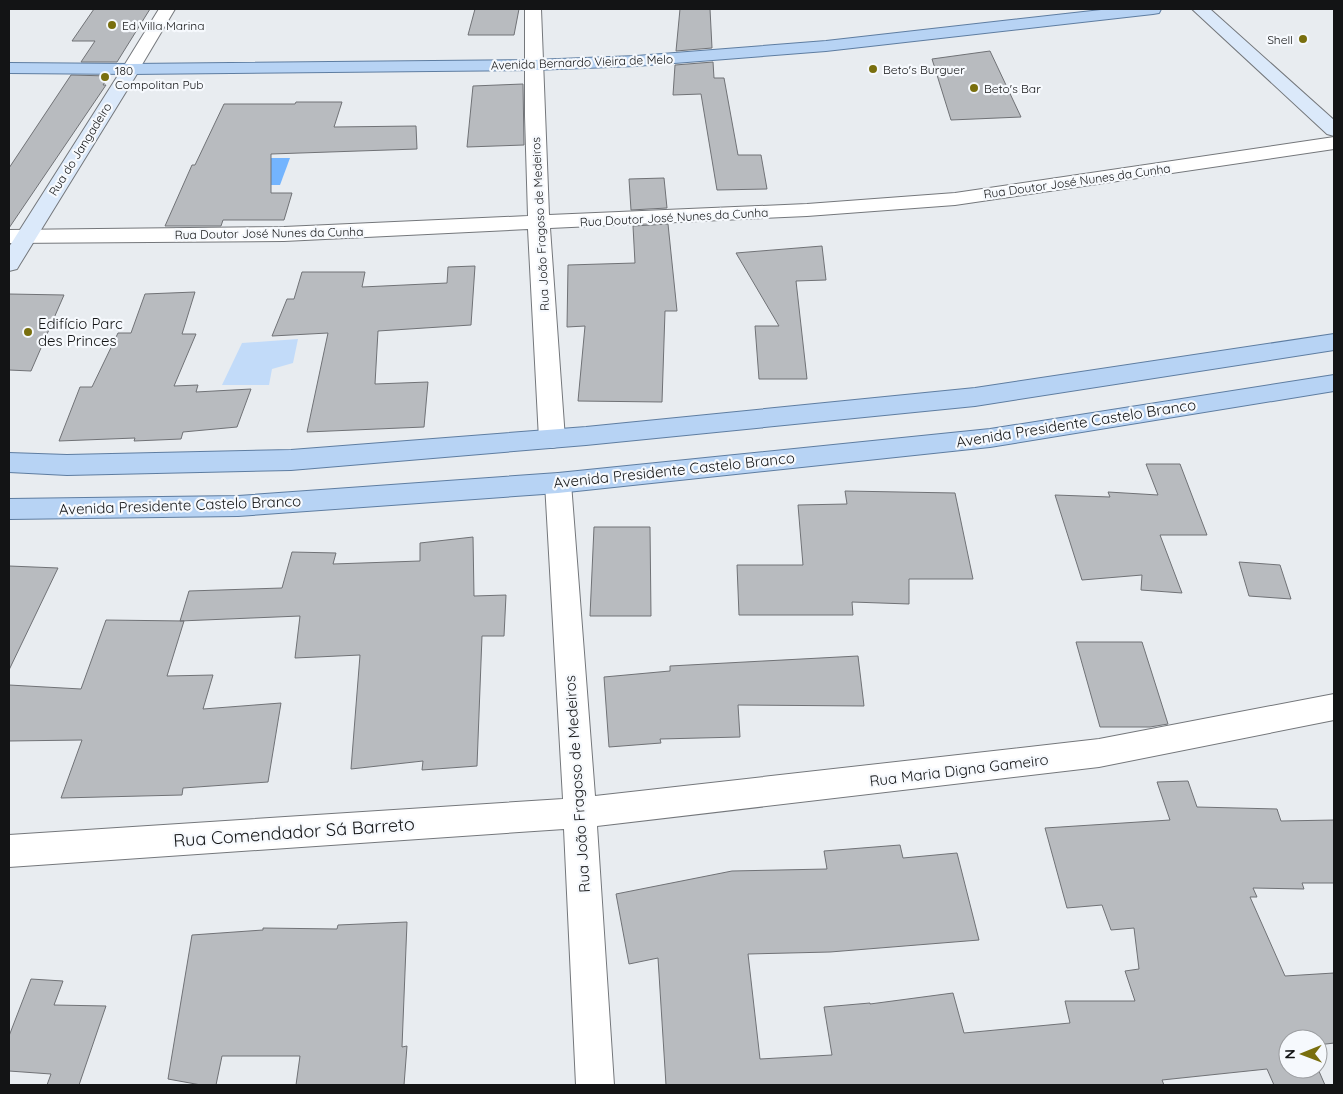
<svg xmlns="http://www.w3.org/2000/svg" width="1343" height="1094" viewBox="0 0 1343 1094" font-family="Quicksand,sans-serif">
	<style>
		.green { fill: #c2dbf9 }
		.water { fill: #73b4fe }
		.building { fill: #b8bbbf; stroke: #707276 }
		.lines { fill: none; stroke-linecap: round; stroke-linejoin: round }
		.street-casing { stroke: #74777b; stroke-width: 2 }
		.secondary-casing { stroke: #74777b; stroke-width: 2 }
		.primary-casing { stroke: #5e7da1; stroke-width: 2 }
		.street { fill: #fff; fill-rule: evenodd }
		.secondary { fill: #dbe9fa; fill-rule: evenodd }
		.primary { fill: #b7d3f4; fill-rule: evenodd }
		.poi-dot { fill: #796f0e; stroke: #f6f9fd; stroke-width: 2 }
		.labels { text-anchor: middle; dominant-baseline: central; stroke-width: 4.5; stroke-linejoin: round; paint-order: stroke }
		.far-poi-label { font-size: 12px; fill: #131415; stroke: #f6f9fd; text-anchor: start }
		.far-street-label { font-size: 12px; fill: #131415; stroke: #f6f9fd }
		.poi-label { font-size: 15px; fill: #131415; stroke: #f6f9fd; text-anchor: start }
		.street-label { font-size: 15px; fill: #131415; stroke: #f6f9fd }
		.near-street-label { font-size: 18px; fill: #131415; stroke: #f6f9fd }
	</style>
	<rect width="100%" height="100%" fill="#e8ecf0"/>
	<path class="green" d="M 298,339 L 293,363 L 272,369 L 269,385 L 222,385 L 242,343 Z"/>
	<path class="water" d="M 267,158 L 290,158 L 280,185 L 257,185 Z"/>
	<path class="building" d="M 94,9 L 150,9 L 117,62 L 81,62 L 95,41 L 72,41 Z
		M 475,9 L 519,9 L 514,35 L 468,35 Z
		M 680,9 L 710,9 L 712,48 L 676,51 Z
		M 990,51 L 1021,117 L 951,120 L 932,59 Z
		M 713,62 L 714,78 L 724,78 L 738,155 L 761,155 L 767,189 L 717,190 L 701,94 L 673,95 L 675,65 Z
		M 71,75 L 109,76 L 103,85 L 106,85 L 9,228 L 9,168 Z
		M 523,84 L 524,145 L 467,147 L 473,86 Z
		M 296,102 L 342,102 L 334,127 L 416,126 L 417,149 L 271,154 L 271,193 L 292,193 L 284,220 L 223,220 L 221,226 L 165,226 L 192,165 L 195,165 L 224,104 L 295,104 Z
		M 664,178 L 667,208 L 631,210 L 629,179 Z
		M 668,224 L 677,311 L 665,311 L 662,402 L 578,401 L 585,326 L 567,327 L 568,265 L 635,263 L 633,226 Z
		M 822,246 L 826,280 L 796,281 L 807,379 L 759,379 L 755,326 L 779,326 L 736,253 Z
		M 475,266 L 471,325 L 378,331 L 375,384 L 428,382 L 424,427 L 307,432 L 328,333 L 272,336 L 287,299 L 294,299 L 302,272 L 365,272 L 362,287 L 447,283 L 448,267 Z
		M 195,292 L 182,334 L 196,334 L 174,386 L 198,385 L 196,392 L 251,389 L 237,427 L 183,432 L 181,439 L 134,441 L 135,438 L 59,441 L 80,387 L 92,387 L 118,333 L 131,333 L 145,294 Z
		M 9,294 L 64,295 L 31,371 L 9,370 Z
		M 1146,464 L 1180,464 L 1207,535 L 1160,535 L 1182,593 L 1141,590 L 1142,575 L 1082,580 L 1055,495 L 1110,497 L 1108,492 L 1158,495 Z
		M 845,491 L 955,493 L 973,579 L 909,579 L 909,604 L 852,602 L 853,615 L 739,615 L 737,565 L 803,565 L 798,505 L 847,504 Z
		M 594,527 L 650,527 L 651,616 L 590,616 Z
		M 473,537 L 474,596 L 506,595 L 504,636 L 482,636 L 477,766 L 422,770 L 423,761 L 351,769 L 360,655 L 295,658 L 300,616 L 180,621 L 189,591 L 282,588 L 292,552 L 336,553 L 333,564 L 420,561 L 420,543 Z
		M 1239,562 L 1280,565 L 1291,599 L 1249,596 Z
		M 9,566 L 58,568 L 9,670 Z
		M 106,620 L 184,621 L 167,676 L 213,675 L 203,709 L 281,703 L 268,782 L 183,788 L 182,795 L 61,798 L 82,740 L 9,741 L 9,685 L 81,689 Z
		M 1076,642 L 1142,642 L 1168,724 L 1150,727 L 1100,727 Z
		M 858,656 L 864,706 L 738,705 L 740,737 L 660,739 L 661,743 L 609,747 L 604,677 L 670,671 L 670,666 Z
		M 1188,781 L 1197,807 L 1277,809 L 1281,821 L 1334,820 L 1334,883 L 1302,883 L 1304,889 L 1253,888 L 1257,897 L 1250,897 L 1285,976 L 1334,973 L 1334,1043 L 1318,1045 L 1318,1039 L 1288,1039 L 1288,1069 L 1318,1069 L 1325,1085 L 1274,1085 L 1267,1069 L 1162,1080 L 1164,1085 L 666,1085 L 658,958 L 629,964 L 616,894 L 732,871 L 827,869 L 824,851 L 900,845 L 903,858 L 957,853 L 979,940 L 830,952 L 748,954 L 760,1059 L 832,1055 L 824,1007 L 870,1003 L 870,1004 L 953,993 L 964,1033 L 1070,1023 L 1065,1001 L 1135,1001 L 1125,971 L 1139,969 L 1134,928 L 1111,930 L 1102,905 L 1067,908 L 1045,828 L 1170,820 L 1157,782 Z
		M 407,922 L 402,1047 L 407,1046 L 404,1085 L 296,1085 L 300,1056 L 222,1056 L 216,1085 L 201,1085 L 168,1079 L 192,935 L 263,930 L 263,928 L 337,929 L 338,925 Z
		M 31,979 L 63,981 L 54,1005 L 106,1006 L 79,1085 L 47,1085 L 51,1074 L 9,1071 L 9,1036 Z"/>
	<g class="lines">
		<defs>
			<path id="street" d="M 159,9 L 175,9 L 137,73 L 131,74 L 125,73 L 122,69 Z
				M 525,9 L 541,9 L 549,215 L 807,204 L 955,193 L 1334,137 L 1334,149 L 955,205 L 807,216 L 550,228 L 565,439 L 561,446 L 552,448 L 543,446 L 539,439 L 528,229 L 284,241 L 9,243 L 9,230 L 284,227 L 528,216 L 525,116 Z
				M 558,473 L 567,476 L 571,483 L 595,796 L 1099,739 L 1334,694 L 1334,720 L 1099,767 L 597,826 L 614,1085 L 576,1085 L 564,829 L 9,867 L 9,835 L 563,799 L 545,483 L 549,476 Z"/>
			<path id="secondary" d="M 1192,9 L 1210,9 L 1334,120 L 1334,136 L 1327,134 Z
				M 131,64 L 137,65 L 140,69 L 20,264 L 17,269 L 9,271 L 9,247 L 122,69 L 125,65 Z"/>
			<path id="primary" d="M 1110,9 L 1161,9 L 1159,13 L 1153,14 L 826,51 L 636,66 L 533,70 L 131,74 L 9,73 L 9,63 L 131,64 L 533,60 L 636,56 L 826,41 Z
				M 1334,334 L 1334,350 L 975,406 L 586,445 L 291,470 L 67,475 L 9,472 L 9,453 L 67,455 L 291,450 L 586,427 L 975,388 Z
				M 1334,375 L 1334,391 L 990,447 L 558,493 L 238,516 L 9,519 L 9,499 L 238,496 L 558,473 L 990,429 Z"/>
		</defs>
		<use href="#street" class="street-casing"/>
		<use href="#secondary" class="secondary-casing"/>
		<use href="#primary" class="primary-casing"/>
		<use href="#street" class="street"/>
		<use href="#secondary" class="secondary"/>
		<use href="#primary" class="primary"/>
	</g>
	<g class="poi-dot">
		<circle cx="112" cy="25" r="5"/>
		<circle cx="1303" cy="39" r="5"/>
		<circle cx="873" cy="69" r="5"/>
		<circle cx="105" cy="77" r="5"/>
		<circle cx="974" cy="88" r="5"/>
		<circle cx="28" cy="332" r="5"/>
	</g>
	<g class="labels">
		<g class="far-poi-label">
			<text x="122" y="25">Ed Villa Marina</text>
			<text x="1293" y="39" text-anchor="end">Shell</text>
			<text x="883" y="69">Beto's Burguer</text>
			<text x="115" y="70">180<tspan x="115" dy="14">Compolitan Pub</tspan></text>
			<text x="984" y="88">Beto's Bar</text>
		</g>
		<g class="far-street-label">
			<text transform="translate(582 62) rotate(-2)">Avenida Bernardo Vieira de Melo</text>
			<text transform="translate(80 149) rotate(-58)">Rua do Jangadeiro</text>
			<text transform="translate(1077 181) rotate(-8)">Rua Doutor José Nunes da Cunha</text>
			<text transform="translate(674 217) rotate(-3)">Rua Doutor José Nunes da Cunha</text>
			<text transform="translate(540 224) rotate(-93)">Rua João Fragoso de Medeiros</text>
			<text transform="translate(269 233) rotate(-1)">Rua Doutor José Nunes da Cunha</text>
		</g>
		<g class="poi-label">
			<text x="38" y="323">Edifício Parc<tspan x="38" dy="17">des Princes</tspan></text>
		</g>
		<g class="street-label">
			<text transform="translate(1076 423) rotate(-9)">Avenida Presidente Castelo Branco</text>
			<text transform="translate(674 470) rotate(-6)">Avenida Presidente Castelo Branco</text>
			<text transform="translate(180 505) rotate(-2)">Avenida Presidente Castelo Branco</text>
			<text transform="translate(959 770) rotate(-7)">Rua Maria Digna Gameiro</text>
			<text transform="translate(577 784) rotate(-94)">Rua João Fragoso de Medeiros</text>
		</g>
		<g class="near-street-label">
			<text transform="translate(294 832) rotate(-4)">Rua Comendador Sá Barreto</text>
		</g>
	</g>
	<rect width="1343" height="1094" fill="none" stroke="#131415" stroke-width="20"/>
	<g transform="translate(1303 1054) rotate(269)"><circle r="24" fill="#f6f9fd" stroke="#9b9da0"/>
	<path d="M0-4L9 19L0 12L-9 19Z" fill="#796f0e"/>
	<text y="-8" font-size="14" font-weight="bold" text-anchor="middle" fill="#131415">N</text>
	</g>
</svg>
